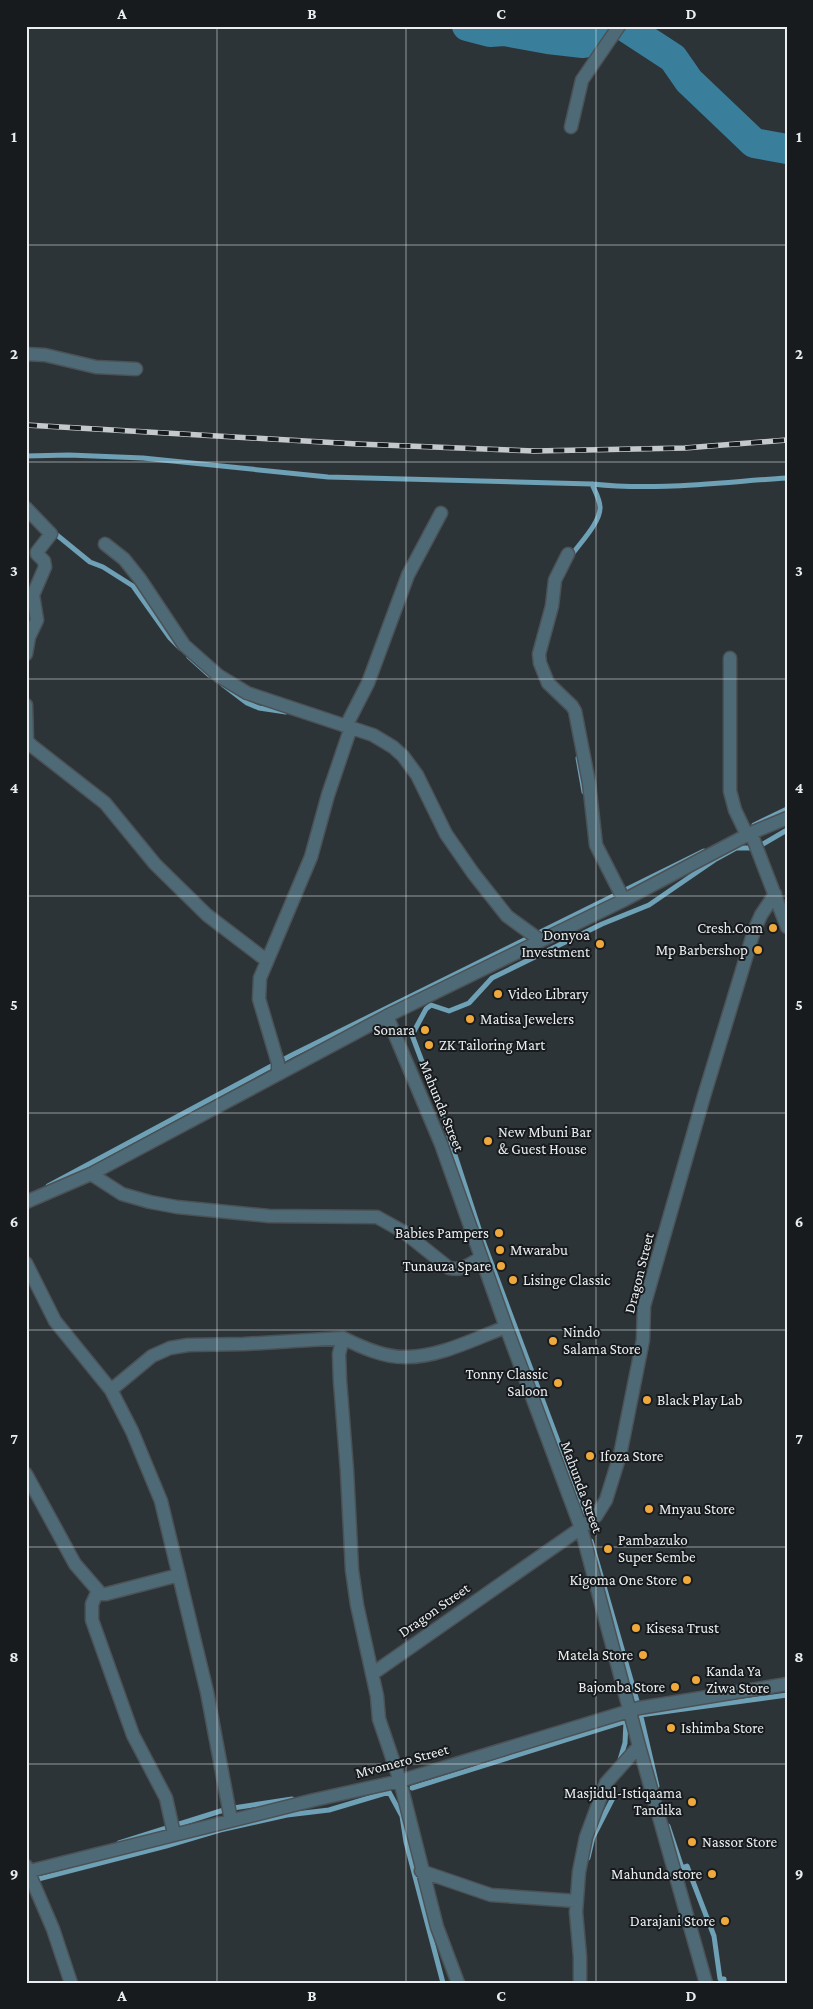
<svg xmlns="http://www.w3.org/2000/svg" width="813" height="2009" viewBox="0 0 813 2009" font-family="'Crimson Pro',serif">
	<style>
		.lines { fill: none; stroke-linecap: round; stroke-linejoin: round }
		.stream { stroke: #6ea0b6; stroke-width: 5 }
		.river { stroke: #397f9c; stroke-width: 30 }
		.minor-casing { stroke: #4b5256; stroke-width: 15 }
		.minor { stroke: #4f6a77; stroke-width: 12 }
		.rail-casing { stroke: #c4c9cc; stroke-width: 5.5 }
		.rail { stroke: #181b1d; stroke-width: 4; stroke-dasharray: 11; stroke-linecap: butt }
		.grid { fill: none; stroke: #eaeef1; stroke-width: 1; stroke-opacity: 0.55 }
		.poi-dot { fill: #eea83c; stroke: #181b1d; stroke-width: 2 }
		.labels { text-anchor: middle; dominant-baseline: central; stroke-width: 4; stroke-linejoin: round; paint-order: stroke }
		.poi-label { font-size: 15px; fill: #eaeef1; stroke: #181b1d; text-anchor: start }
		.street-label { font-size: 15px; fill: #eaeef1; stroke: #181b1d }
		.neatline { fill: none; stroke: #eaeef1; stroke-width: 2 }
		.grid-label { font-size: 16px; text-anchor: middle; font-weight: bold; fill: #eaeef1 }
	</style>
	<rect width="100%" height="100%" fill="#2d3438"/>
	<g class="lines">
		<path class="stream" d="M 26,456 L 69,455 L 143,458 L 328,477 L 592,484 C 657,491 722,482 787,478
			M 52,531 L 90,562 L 103,567 L 133,586 L 170,638 L 180,648
			M 571,556 C 579,544 601,522 600,507 C 600,500 595,491 592,484
			M 189,657 L 209,675
			M 222,684 L 247,703 L 259,708 L 286,712
			M 578,758 L 584,792
			M 754,825 L 787,809
			M 48,1186 L 292,1055 L 704,851
			M 586,1524 L 568,1468 L 483,1241 L 441,1112 L 412,1035 L 426,1009 L 431,1005 L 449,1011 L 469,1003 L 492,978 L 602,924 L 649,905 L 716,859 L 736,848 L 756,848 L 787,830
			M 591,1541 L 639,1708 L 657,1786
			M 640,1715 L 787,1695
			M 412,1788 L 626,1721 L 625,1743 L 619,1763
			M 668,1826 L 682,1868 L 687,1866 L 714,1936 L 720,1979 L 724,1979 L 724,1983
			M 119,1843 L 227,1809 L 292,1799
			M 588,1858 L 593,1837 L 615,1794
			M 38,1879 L 166,1846 L 220,1830 L 287,1815 L 329,1810 L 389,1792 L 402,1816 L 406,1842 L 443,1983"/>
		<path class="river" d="M 467,26 L 490,32 L 504,31 L 548,39 L 583,43 L 602,26
			M 624,26 L 673,58 L 689,81 L 754,143 L 787,149"/>
		<defs>
			<path id="minor" d="M 571,127 L 582,80 L 619,26
				M 26,354 L 45,355 L 96,367 L 136,369
				M 26,508 L 51,534 L 37,552 L 37,554 L 44,561 L 45,567 L 33,595 L 37,620 L 29,637 L 26,654
				M 105,544 L 124,559 L 140,579 L 184,645 L 219,676 L 247,693 L 373,735 L 393,747 L 403,756 L 417,775 L 446,834 L 473,873 L 507,916 L 540,940
				M 568,554 L 555,580 L 552,606 L 539,654 L 540,663 L 548,683 L 572,706 L 575,711 L 589,783 L 596,845 L 624,900
				M 730,658 L 730,791 L 735,810 L 747,835
				M 26,705 L 27,741 L 32,746 L 105,803 L 155,864 L 207,915 L 266,960
				M 751,833 L 787,927
				M 387,1016 L 441,1144 L 506,1327 L 581,1528 L 639,1746 L 706,1983
				M 278,1073 L 278,1063 L 259,999 L 260,978 L 311,857 L 328,795 L 350,730 L 346,726 L 368,683 L 408,575 L 441,513
				M 91,1174 L 122,1194 L 150,1202 L 177,1207 L 269,1216 L 377,1217 L 404,1232 L 449,1268 C 462,1271 471,1264 481,1257
				M 26,1202 L 91,1174 L 387,1016 L 624,900 L 751,833 L 787,818
				M 26,1263 L 55,1321 L 111,1390 L 132,1431 L 161,1501 L 207,1692 L 231,1820
				M 343,1338 L 339,1354 L 340,1381 L 347,1471 L 352,1570 L 357,1605 L 377,1696 L 379,1719 L 400,1781 L 437,1927 L 458,1983
				M 111,1390 L 152,1356 L 170,1348 L 188,1345 L 244,1344 L 343,1338 C 361,1347 385,1358 406,1357 C 440,1357 474,1339 506,1327
				M 26,1474 L 75,1564 L 101,1594 L 106,1594 L 179,1575
				M 98,1591 L 92,1604 L 92,1620 L 133,1735 L 166,1798 L 174,1834
				M 372,1674 L 581,1528 L 596,1516 L 606,1500 L 620,1455 L 643,1340 L 644,1306 L 704,1096 L 754,931 L 761,915 L 775,894
				M 26,1866 L 53,1929 L 71,1983
				M 421,1871 L 491,1895 L 576,1901
				M 26,1872 L 314,1800 L 400,1781 L 639,1708 L 787,1684
				M 580,1983 L 580,1957 L 576,1912 L 579,1872 L 586,1837 L 606,1783 L 639,1746"/>
		</defs>
		<use href="#minor" class="minor-casing"/>
		<use href="#minor" class="minor"/>
		<defs>
			<path id="rail" d="M 26,425 L 357,444 L 534,451 L 685,448 L 787,440"/>
		</defs>
		<use href="#rail" class="rail-casing"/>
		<use href="#rail" class="rail"/>
	</g>
	<path class="grid" d="M 217,26 L 217,1983M 406,26 L 406,1983M 596,26 L 596,1983M 26,245 L 787,245M 26,462 L 787,462M 26,679 L 787,679M 26,896 L 787,896M 26,1113 L 787,1113M 26,1330 L 787,1330M 26,1547 L 787,1547M 26,1764 L 787,1764"/>
	<g class="poi-dot">
		<circle cx="773" cy="928" r="5"/>
		<circle cx="600" cy="944" r="5"/>
		<circle cx="758" cy="950" r="5"/>
		<circle cx="498" cy="994" r="5"/>
		<circle cx="470" cy="1019" r="5"/>
		<circle cx="425" cy="1030" r="5"/>
		<circle cx="429" cy="1045" r="5"/>
		<circle cx="488" cy="1141" r="5"/>
		<circle cx="499" cy="1233" r="5"/>
		<circle cx="500" cy="1250" r="5"/>
		<circle cx="501" cy="1266" r="5"/>
		<circle cx="513" cy="1280" r="5"/>
		<circle cx="553" cy="1341" r="5"/>
		<circle cx="558" cy="1383" r="5"/>
		<circle cx="647" cy="1400" r="5"/>
		<circle cx="590" cy="1456" r="5"/>
		<circle cx="649" cy="1509" r="5"/>
		<circle cx="608" cy="1549" r="5"/>
		<circle cx="687" cy="1580" r="5"/>
		<circle cx="636" cy="1628" r="5"/>
		<circle cx="643" cy="1655" r="5"/>
		<circle cx="696" cy="1680" r="5"/>
		<circle cx="675" cy="1687" r="5"/>
		<circle cx="671" cy="1728" r="5"/>
		<circle cx="692" cy="1802" r="5"/>
		<circle cx="692" cy="1842" r="5"/>
		<circle cx="712" cy="1874" r="5"/>
		<circle cx="725" cy="1921" r="5"/>
	</g>
	<g class="labels">
		<g class="poi-label">
			<text x="763" y="928" text-anchor="end">Cresh.Com</text>
			<text x="590" y="935" text-anchor="end">Donyoa<tspan x="590" dy="17">Investment</tspan></text>
			<text x="748" y="950" text-anchor="end">Mp Barbershop</text>
			<text x="508" y="994">Video Library</text>
			<text x="480" y="1019">Matisa Jewelers</text>
			<text x="415" y="1030" text-anchor="end">Sonara</text>
			<text x="439" y="1045">ZK Tailoring Mart</text>
			<text x="498" y="1132">New Mbuni Bar<tspan x="498" dy="17">&amp; Guest House</tspan></text>
			<text x="489" y="1233" text-anchor="end">Babies Pampers</text>
			<text x="510" y="1250">Mwarabu</text>
			<text x="491" y="1266" text-anchor="end">Tunauza Spare</text>
			<text x="523" y="1280">Lisinge Classic</text>
			<text x="563" y="1332">Nindo<tspan x="563" dy="17">Salama Store</tspan></text>
			<text x="548" y="1374" text-anchor="end">Tonny Classic<tspan x="548" dy="17">Saloon</tspan></text>
			<text x="657" y="1400">Black Play Lab</text>
			<text x="600" y="1456">Ifoza Store</text>
			<text x="659" y="1509">Mnyau Store</text>
			<text x="618" y="1540">Pambazuko<tspan x="618" dy="17">Super Sembe</tspan></text>
			<text x="677" y="1580" text-anchor="end">Kigoma One Store</text>
			<text x="646" y="1628">Kisesa Trust</text>
			<text x="633" y="1655" text-anchor="end">Matela Store</text>
			<text x="706" y="1671">Kanda Ya<tspan x="706" dy="17">Ziwa Store</tspan></text>
			<text x="665" y="1687" text-anchor="end">Bajomba Store</text>
			<text x="681" y="1728">Ishimba Store</text>
			<text x="682" y="1793" text-anchor="end">Masjidul-Istiqaama<tspan x="682" dy="17">Tandika</tspan></text>
			<text x="702" y="1842">Nassor Store</text>
			<text x="702" y="1874" text-anchor="end">Mahunda store</text>
			<text x="715" y="1921" text-anchor="end">Darajani Store</text>
		</g>
		<g class="street-label">
			<text transform="translate(442 1106) rotate(68)">Mahunda Street</text>
			<text transform="translate(639 1273) rotate(-76)">Dragon Street</text>
			<text transform="translate(582 1487) rotate(70)">Mahunda Street</text>
			<text transform="translate(434 1610) rotate(-35)">Dragon Street</text>
			<text transform="translate(402 1761) rotate(-15)">Mvomero Street</text>
		</g>
	</g>
	<rect width="813" height="2009" fill="none" stroke="#181b1d" stroke-width="55"/>
	<rect x="28" y="28" width="758" height="1954" class="neatline"/>
	<g class="grid-label">
		<text x="122" y="19">A</text>
		<text x="312" y="19">B</text>
		<text x="501" y="19">C</text>
		<text x="691" y="19">D</text>
		<text x="14" y="142">1</text>
		<text x="799" y="142">1</text>
		<text x="14" y="359">2</text>
		<text x="799" y="359">2</text>
		<text x="14" y="576">3</text>
		<text x="799" y="576">3</text>
		<text x="14" y="793">4</text>
		<text x="799" y="793">4</text>
		<text x="14" y="1010">5</text>
		<text x="799" y="1010">5</text>
		<text x="14" y="1227">6</text>
		<text x="799" y="1227">6</text>
		<text x="14" y="1444">7</text>
		<text x="799" y="1444">7</text>
		<text x="14" y="1662">8</text>
		<text x="799" y="1662">8</text>
		<text x="14" y="1879">9</text>
		<text x="799" y="1879">9</text>
		<text x="122" y="2001">A</text>
		<text x="312" y="2001">B</text>
		<text x="501" y="2001">C</text>
		<text x="691" y="2001">D</text>
	</g>
</svg>
